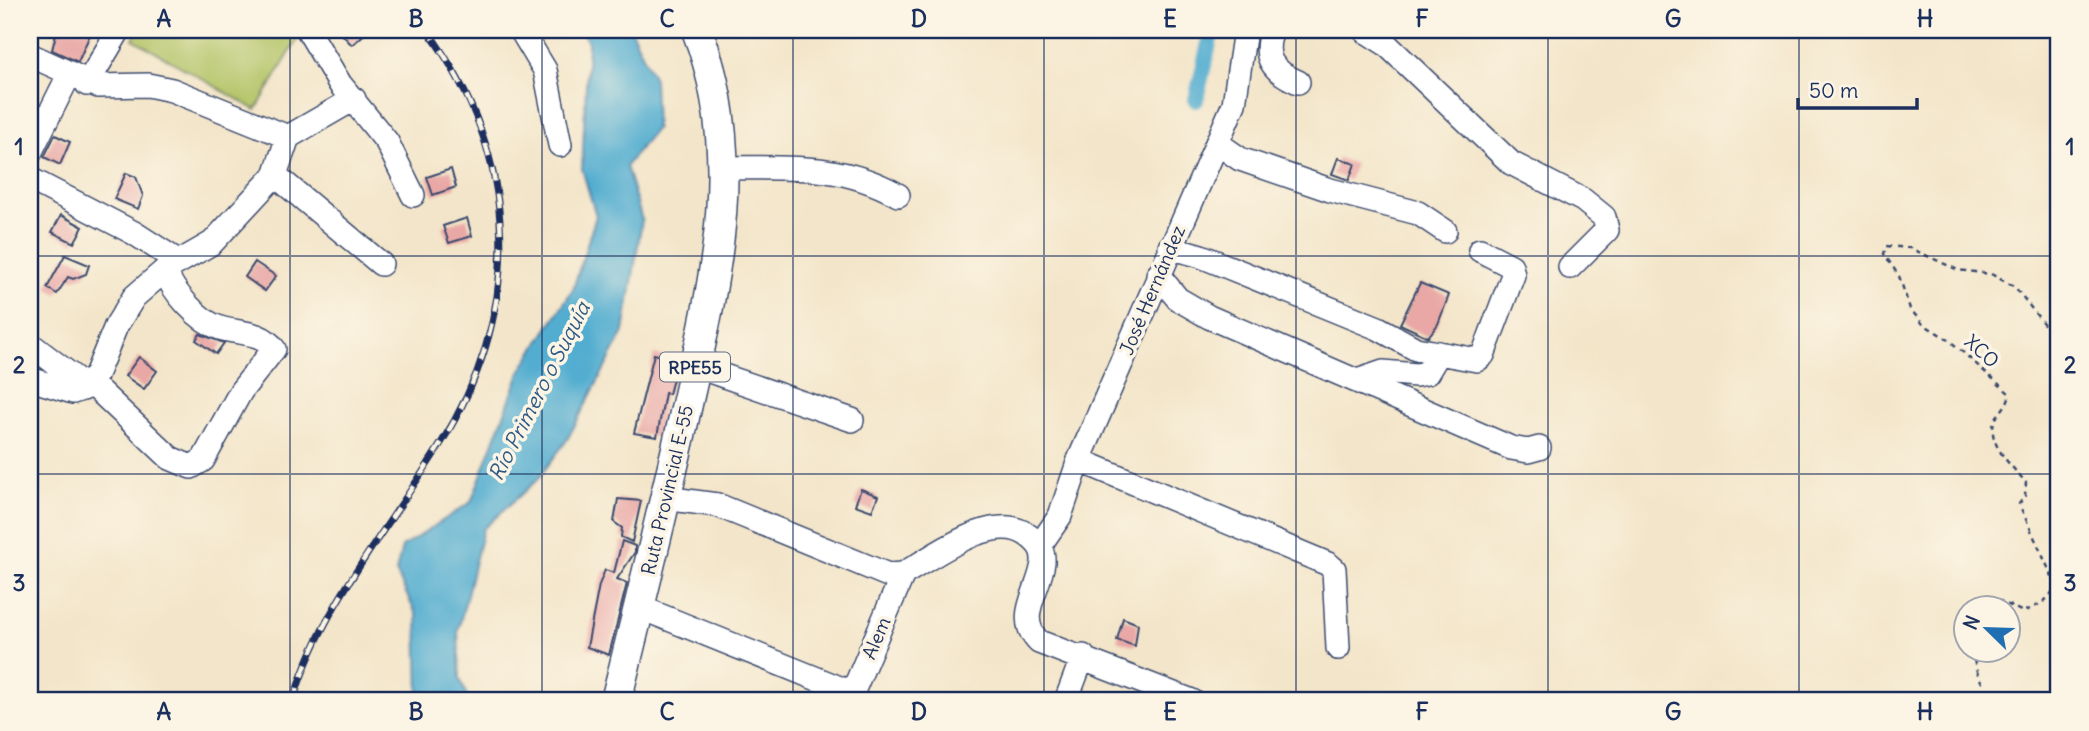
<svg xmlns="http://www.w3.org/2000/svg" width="2089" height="731" viewBox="0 0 2089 731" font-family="Delius,sans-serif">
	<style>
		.green { fill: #b4c467; stroke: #687a62; stroke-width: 2 }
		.water { fill: #52add0; stroke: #366e97; stroke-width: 2 }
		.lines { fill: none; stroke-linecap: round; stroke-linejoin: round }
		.canal { stroke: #52add0; stroke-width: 16 }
		.building { fill: #e9a8a6 }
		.minor-casing { stroke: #3b4a6e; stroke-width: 26 }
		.major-casing { stroke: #3b4a6e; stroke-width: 33 }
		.path { stroke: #3b4a6e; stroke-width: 2.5; stroke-dasharray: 5 5; stroke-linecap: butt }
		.minor { stroke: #fff; stroke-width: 23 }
		.major { stroke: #fff; stroke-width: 30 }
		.rail-casing { stroke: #1b2f5e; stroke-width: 7 }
		.rail { stroke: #fcf5e5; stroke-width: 4.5; stroke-dasharray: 13; stroke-linecap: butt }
		.grid { fill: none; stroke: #1b2f5e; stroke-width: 2; stroke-opacity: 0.55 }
		.labels { text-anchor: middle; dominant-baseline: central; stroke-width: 7; stroke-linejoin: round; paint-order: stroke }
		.shield { fill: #fcf5e5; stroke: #5e6a86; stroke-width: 2 }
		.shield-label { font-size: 18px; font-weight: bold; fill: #1b2f5e }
		.street-label { font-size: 19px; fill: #1b2f5e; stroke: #fcf5e5 }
		.water-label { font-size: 21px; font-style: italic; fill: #2e5b86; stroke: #fcf5e5 }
		.neatline { fill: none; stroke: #1b2f5e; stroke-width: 2.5 }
		.grid-label { font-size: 23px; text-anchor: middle; font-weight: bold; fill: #1b2f5e }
	</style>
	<rect width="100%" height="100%" fill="#fcf5e5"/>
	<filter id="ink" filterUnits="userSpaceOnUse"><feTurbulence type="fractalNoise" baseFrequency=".0143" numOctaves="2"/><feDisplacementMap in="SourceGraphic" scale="14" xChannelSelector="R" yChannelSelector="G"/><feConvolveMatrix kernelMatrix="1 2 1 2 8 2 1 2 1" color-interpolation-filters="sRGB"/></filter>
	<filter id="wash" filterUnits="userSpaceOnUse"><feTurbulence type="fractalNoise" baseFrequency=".00686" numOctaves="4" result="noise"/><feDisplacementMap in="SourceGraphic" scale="28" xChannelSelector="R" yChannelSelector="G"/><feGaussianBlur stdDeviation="1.57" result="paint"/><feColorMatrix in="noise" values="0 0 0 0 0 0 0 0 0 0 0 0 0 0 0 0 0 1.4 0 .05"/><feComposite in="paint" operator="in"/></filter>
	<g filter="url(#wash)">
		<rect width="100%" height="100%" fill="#f3e5c9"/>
		<path class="green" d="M 138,30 L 303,30 L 256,110 L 133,39 Z"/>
		<path class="water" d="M 580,30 L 631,30 L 654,79 L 656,128 L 626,166 L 642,220 L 624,332 L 567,440 L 537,480 L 483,529 L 458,631 L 460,679 L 469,701 L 419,701 L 417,616 L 396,572 L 402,547 L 471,502 L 521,370 L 573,289 L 596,216 L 582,169 L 588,42 Z"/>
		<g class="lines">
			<path class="canal" d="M 1196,100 L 1212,30"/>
		</g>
		<g id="blocks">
			<path class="building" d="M 57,30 L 92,30 L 78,62 L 52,50 Z
				M 338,30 L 369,30 L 352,45 Z
				M 55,135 L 70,142 L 60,165 L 44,157 Z
				M 1338,158 L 1355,164 L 1349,180 L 1332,174 Z
				M 451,169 L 456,187 L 433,195 L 427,177 Z
				M 126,173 L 136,177 L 143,196 L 138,209 L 114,199 Z
				M 61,215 L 83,227 L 74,243 L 52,232 Z
				M 467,218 L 472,236 L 449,243 L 443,226 Z
				M 65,255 L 89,265 L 86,274 L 73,279 L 68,277 L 57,294 L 47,288 Z
				M 255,262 L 276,276 L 265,291 L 245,277 Z
				M 1420,283 L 1449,295 L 1438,324 L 1428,337 L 1400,324 Z
				M 200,334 L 224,343 L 216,354 L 196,340 Z
				M 654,354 L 678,360 L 669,394 L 665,393 L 657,437 L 634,433 Z
				M 139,357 L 157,371 L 144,389 L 125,376 Z
				M 861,489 L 878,496 L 872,511 L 855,505 Z
				M 618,499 L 641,501 L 632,542 L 621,537 L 622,528 L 614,522 Z
				M 622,541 L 635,546 L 635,552 L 617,579 L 627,583 L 609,655 L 587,647 L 599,585 L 605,570 L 614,573 Z
				M 1123,618 L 1138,624 L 1135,646 L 1117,640 Z"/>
		</g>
	</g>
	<g filter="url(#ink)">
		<use href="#blocks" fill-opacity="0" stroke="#3b4a6e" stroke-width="2"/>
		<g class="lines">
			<defs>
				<path id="minor" d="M 308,30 L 340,84 L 387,142 L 413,195
					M 521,30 L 545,70 L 560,145
					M 1272,30 C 1262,57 1272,71 1298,82
					M 1364,30 L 1386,44 L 1511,163 L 1583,200 L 1604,217 L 1607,230 L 1570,267
					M 30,55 L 98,86 L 148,85 L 172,90 L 288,137 L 354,99
					M 87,84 L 119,30
					M 1217,143 L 1240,159 L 1330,190 L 1418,213 L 1445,231
					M 30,153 L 69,75
					M 724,168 C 788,168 841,163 898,195
					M 275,175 L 381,264
					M 30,179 L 134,233 L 179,262
					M 1170,247 L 1201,256 L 1378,328 L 1416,349 L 1477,360 L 1483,355 L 1513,275 L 1511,266 L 1480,250
					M 1158,275 L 1178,299 L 1209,317 L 1511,448 L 1528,451 L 1539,448
					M 30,344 L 76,379 L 83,389
					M 695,366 L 852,420
					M 30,379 L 73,392 L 85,388 L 96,375 L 116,326 L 134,297 L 165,270 L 212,243 L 275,175 L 288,137
					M 1357,381 L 1383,372 L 1416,375 L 1427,373 L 1439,353
					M 91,383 L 170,458 L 191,467 L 203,460 L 241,391 L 274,349 C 261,330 238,334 220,328 C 198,321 172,291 165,270
					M 1079,460 L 1328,564 L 1334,569 L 1338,648
					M 665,498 L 717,505 L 888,575 L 903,574 C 935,556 995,509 1029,536 C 1038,543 1044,550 1043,562 C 1040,591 1014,617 1039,642 L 1192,701
					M 1040,545 L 1060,516 L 1079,460 L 1234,104 L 1245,30
					M 639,607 L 852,693
					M 849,701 L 903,574
					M 1066,701 L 1083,656"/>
				<path id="major" d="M 616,701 C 639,608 662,515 683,422 C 712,292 748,160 697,30"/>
			</defs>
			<use href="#minor" class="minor-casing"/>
			<use href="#major" class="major-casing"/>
			<path class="path" d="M 1981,608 L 1982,605 L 1998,600 L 2023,612 C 2039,605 2049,601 2056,585 L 2019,504 L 2025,496 L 2026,482 C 2012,467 1983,440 1996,418 C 2002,409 2007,406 2010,394 L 1949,340 L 1923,324 L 1910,309 L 1899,276 L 1884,254 L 1886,246 L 1910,248 L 1958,270 L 1991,274 L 2015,287 L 2059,344
				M 1974,650 C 1972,667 1984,694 1999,701"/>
			<use href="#minor" class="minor"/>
			<use href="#major" class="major"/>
			<defs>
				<path id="rail" d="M 293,701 C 322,605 388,529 440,445 C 525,310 521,158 427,30"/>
			</defs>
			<use href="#rail" class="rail-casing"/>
			<use href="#rail" class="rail"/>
		</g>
	</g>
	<path class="grid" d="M 290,30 L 290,701M 542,30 L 542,701M 793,30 L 793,701M 1044,30 L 1044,701M 1296,30 L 1296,701M 1548,30 L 1548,701M 1799,30 L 1799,701M 30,256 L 2059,256M 30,474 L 2059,474"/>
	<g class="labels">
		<rect class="shield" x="660" y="352.5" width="70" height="29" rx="5"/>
		<g class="shield-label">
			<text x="695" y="367">RPE55</text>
		</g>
		<g class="street-label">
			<text transform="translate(1152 290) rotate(-67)">José Hernández</text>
			<text transform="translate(1982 351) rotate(42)">XCO</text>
			<text transform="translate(667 490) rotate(-77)">Ruta Provincial E-55</text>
			<text transform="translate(876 638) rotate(-67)">Alem</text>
		</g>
		<g class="water-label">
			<text transform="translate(539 391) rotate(-63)">Río Primero o Suquía</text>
		</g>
	</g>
	<rect width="2089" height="731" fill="none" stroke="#fcf5e5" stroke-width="77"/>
	<g transform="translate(1987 629) rotate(293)"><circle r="33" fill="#fcf5e5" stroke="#a2a6af" stroke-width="2"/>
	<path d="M0-5L12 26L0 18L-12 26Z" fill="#1f6fb2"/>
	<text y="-10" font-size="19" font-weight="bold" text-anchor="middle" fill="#1b2f5e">N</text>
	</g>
	<path d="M1798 98v10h119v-10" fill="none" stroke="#1b2f5e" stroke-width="3.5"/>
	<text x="1809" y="98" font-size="21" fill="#1b2f5e" stroke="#fcf5e5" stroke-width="5" paint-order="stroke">50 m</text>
	<rect x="38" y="38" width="2012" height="654" class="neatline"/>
	<g class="grid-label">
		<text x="164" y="27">A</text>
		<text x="416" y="27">B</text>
		<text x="667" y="27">C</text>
		<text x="919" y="27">D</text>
		<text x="1170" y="27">E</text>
		<text x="1422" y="27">F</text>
		<text x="1673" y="27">G</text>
		<text x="1925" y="27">H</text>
		<text x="19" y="155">1</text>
		<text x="2070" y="155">1</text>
		<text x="19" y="373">2</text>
		<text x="2070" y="373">2</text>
		<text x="19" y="591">3</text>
		<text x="2070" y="591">3</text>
		<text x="164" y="720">A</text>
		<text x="416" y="720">B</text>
		<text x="667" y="720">C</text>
		<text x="919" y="720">D</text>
		<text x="1170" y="720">E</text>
		<text x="1422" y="720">F</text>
		<text x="1673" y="720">G</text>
		<text x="1925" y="720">H</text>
	</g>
</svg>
